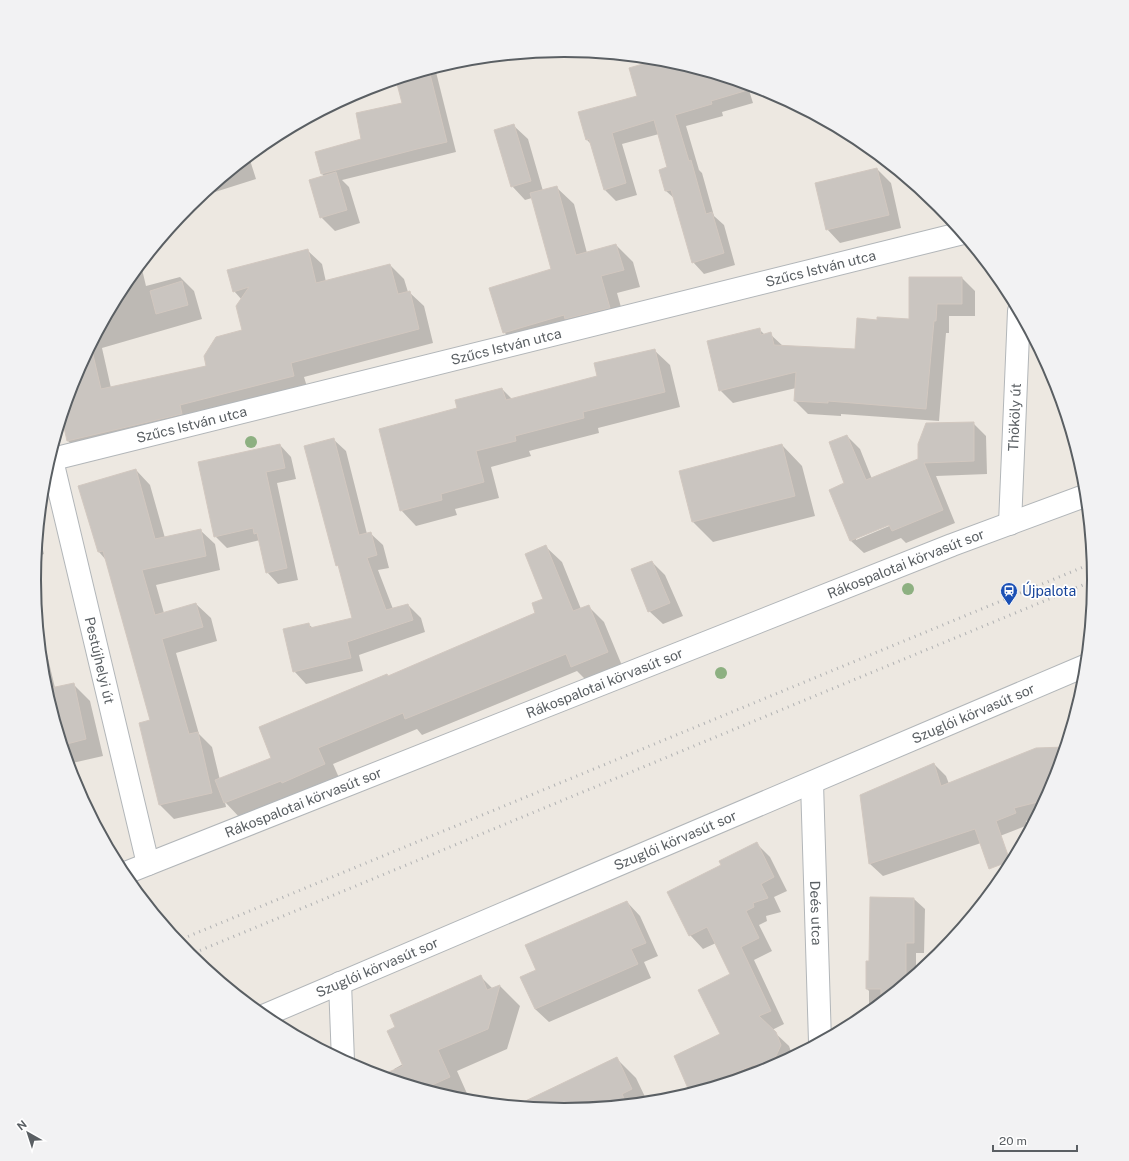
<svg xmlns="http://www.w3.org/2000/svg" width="1129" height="1161" viewBox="0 0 1129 1161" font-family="'Public Sans',sans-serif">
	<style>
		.shadow { fill: #0003; fill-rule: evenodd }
		.building { fill: #cac5c0; stroke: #d2c8c0 }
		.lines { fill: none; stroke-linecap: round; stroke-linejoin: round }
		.minor-casing { stroke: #b2b6b9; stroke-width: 24 }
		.minor { stroke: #fff; stroke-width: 22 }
		.rail { stroke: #b1b2b3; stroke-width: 3; stroke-dasharray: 1 5; stroke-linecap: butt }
		.tree { fill: #8db081 }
		.labels { text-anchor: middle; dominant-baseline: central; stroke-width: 3.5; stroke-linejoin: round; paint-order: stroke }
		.street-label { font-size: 14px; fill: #5a5f63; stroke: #fff }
		.transit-label { font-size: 14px; fill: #164399; stroke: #fff; text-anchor: start }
		.rim { fill: none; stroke: #5a5f63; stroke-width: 2 }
	</style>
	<rect width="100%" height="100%" fill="#ede8e1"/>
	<path class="shadow" d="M 596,53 L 615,55 L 601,59 Z
		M 435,68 L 456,152 L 342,180 L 349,187 L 360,223 L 335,231 L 321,217 L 325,177 L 322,174 L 403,104 L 397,80 Z
		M 747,84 L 753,103 L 722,112 L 723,116 L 686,126 L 699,170 L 702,173 L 714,216 L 724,225 L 735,265 L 704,274 L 693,262 L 675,199 L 666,191 L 668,168 L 659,134 L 622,144 L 637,195 L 616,201 L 605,190 L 592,145 L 587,140 Z
		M 514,126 L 528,139 L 543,191 L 556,187 L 574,204 L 587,253 L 616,245 L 633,262 L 640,287 L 617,293 L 626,325 L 521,350 L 504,332 L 553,270 L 532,198 L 525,200 L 512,186 Z
		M 249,157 L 256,179 L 215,192 L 211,187 Z
		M 877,169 L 891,183 L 901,228 L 840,243 L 827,229 Z
		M 931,198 L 940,206 L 949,217 L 946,218 L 932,204 Z
		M 307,250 L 322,264 L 326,282 L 390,265 L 404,279 L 408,292 L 409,292 L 424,306 L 433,343 L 304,377 L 308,390 L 83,455 L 68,441 L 63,416 L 74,377 L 124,286 L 141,265 L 146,286 L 180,277 L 194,291 L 202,319 L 102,348 L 111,388 L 207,366 L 244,330 L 242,300 L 234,291 Z
		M 962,278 L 975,291 L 975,316 L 949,316 L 949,333 L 946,333 L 939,421 L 841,414 L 841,416 L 808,414 L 795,401 L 796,388 L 733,403 L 720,390 L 759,329 L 765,335 L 770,334 L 784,347 L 856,350 L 878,321 L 910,320 Z
		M 654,350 L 670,365 L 680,407 L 598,428 L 599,433 L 529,451 L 531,456 L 491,467 L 499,498 L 455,509 L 457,515 L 416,526 L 401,510 L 458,409 L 502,389 L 513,400 L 598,377 Z
		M 973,423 L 986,436 L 987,474 L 936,476 L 955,523 L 906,543 L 901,538 L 864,553 L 851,541 L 846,484 L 847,436 L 860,449 L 872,479 L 919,460 ZM 894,522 L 894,524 L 856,540 L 856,538 Z
		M 333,439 L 346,451 L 367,534 L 370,533 L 383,545 L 389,568 L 378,570 L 393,609 L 408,605 L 421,618 L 425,632 L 359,655 L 363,671 L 306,684 L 294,671 L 308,624 L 313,628 L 354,619 L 340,568 L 337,565 Z
		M 280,445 L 291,457 L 296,479 L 277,483 L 298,580 L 278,584 L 267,572 L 260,540 L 227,548 L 215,536 Z
		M 782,445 L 802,466 L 815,516 L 713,542 L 693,522 Z
		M 136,470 L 150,485 L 165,538 L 200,530 L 215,544 L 220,570 L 156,585 L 164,613 L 196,604 L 211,618 L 217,641 L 176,653 L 199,734 L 212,747 L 220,780 L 273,759 L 388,677 L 537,614 L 545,599 L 546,547 L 562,562 L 581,609 L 588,606 L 604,622 L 623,668 L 588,682 L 577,671 L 422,735 L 417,729 L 333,764 L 340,780 L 241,819 L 225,802 L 226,807 L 174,819 L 160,805 L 151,721 L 106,560 L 99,552 L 80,487 Z
		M 39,534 L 44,554 L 36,557 Z
		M 652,562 L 665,575 L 683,616 L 663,624 L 649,611 Z
		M 38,616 L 55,688 L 73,684 L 90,701 L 103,756 L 68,764 L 44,684 Z
		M 934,764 L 946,776 L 949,784 L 1055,784 L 1036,818 L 1026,821 L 1028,825 L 987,841 L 883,876 L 870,864 L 861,796 Z
		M 757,844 L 770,857 L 787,891 L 774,897 L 781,912 L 766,916 L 767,921 L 759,925 L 772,951 L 754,960 L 784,1024 L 772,1030 L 789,1046 L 793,1057 L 767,1071 L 692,1094 L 675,1056 L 721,1034 L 732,975 L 716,943 L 703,949 L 690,935 L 723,865 Z
		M 871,898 L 914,899 L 925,909 L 924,953 L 916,953 L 916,975 L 869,1014 L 869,991 L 867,989 L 870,962 Z
		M 627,902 L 640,916 L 658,956 L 644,962 L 651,978 L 549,1022 L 535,1009 Z
		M 480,976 L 493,989 L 500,986 L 520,1006 L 507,1049 L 457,1071 L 469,1098 L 462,1101 L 400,1082 L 394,1069 L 403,1064 Z
		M 616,1058 L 636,1078 L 648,1103 L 564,1111 L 540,1109 L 534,1098 Z"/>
	<path class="building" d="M 660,59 L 668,60 L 758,87 L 711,101 L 712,104 L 675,115 L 689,161 L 691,160 L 706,214 L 712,212 L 724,253 L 692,263 L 671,190 L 665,191 L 659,170 L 667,167 L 654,120 L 612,133 L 626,183 L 604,190 L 589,139 L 586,140 L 578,112 L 637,96 L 629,68 Z
		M 429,70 L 447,142 L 417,149 L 321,174 L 315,152 L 361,139 L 356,113 L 402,103 L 396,80 Z
		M 514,124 L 531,181 L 511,187 L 494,130 Z
		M 877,168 L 889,215 L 826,230 L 815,183 Z
		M 336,172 L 347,210 L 320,218 L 309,180 Z
		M 557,186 L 576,255 L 616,244 L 624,270 L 601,276 L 610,308 L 565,319 L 564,315 L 503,333 L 489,288 L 551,269 L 530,193 Z
		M 308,249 L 316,283 L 390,264 L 398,294 L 410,291 L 419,329 L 291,363 L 294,376 L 180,405 L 182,414 L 67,441 L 62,418 L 74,377 L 91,346 L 101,389 L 206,366 L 204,356 L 216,337 L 242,330 L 236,306 L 249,287 L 233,292 L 227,270 Z
		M 909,277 L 962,277 L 962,304 L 937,304 L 936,321 L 934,321 L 926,409 L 828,401 L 828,403 L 794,401 L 796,372 L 719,391 L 707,341 L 760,328 L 761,335 L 771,332 L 774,345 L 855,349 L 857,318 L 877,320 L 877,317 L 909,319 Z
		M 182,281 L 188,305 L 156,314 L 150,291 Z
		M 655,349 L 665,392 L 583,412 L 584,418 L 515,436 L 516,441 L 476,451 L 484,482 L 441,494 L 442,500 L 400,511 L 379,429 L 457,408 L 455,400 L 502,388 L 506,400 L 597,376 L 594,363 Z
		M 974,422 L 974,461 L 924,463 L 943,510 L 892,531 L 889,525 L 850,541 L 829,490 L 844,483 L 829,442 L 847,435 L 866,480 L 918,459 L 918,444 L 926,423 Z
		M 334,438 L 359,535 L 371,532 L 377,555 L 367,558 L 386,610 L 408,604 L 413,620 L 347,642 L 351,658 L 293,672 L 283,629 L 309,623 L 310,628 L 352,618 L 338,565 L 336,566 L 304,446 Z
		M 280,444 L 285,468 L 266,472 L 287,568 L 266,573 L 257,533 L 254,534 L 253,528 L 214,537 L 198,462 Z
		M 782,444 L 795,496 L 692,522 L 679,471 Z
		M 136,469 L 155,539 L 201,529 L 206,556 L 142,570 L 155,615 L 196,603 L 203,627 L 162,639 L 189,734 L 198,732 L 212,793 L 159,805 L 139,723 L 150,720 L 103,551 L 98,552 L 78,486 Z
		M 546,545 L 573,611 L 589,605 L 608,652 L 571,667 L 566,654 L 405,719 L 403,713 L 318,748 L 325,764 L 282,783 L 281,781 L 224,803 L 215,780 L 271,758 L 259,727 L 387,674 L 388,676 L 535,613 L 532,603 L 543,599 L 525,554 Z
		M 652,561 L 670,603 L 648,612 L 631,569 Z
		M 74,683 L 86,739 L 63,745 L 46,689 Z
		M 1066,747 L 1055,784 L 1046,800 L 1014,808 L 1016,813 L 996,821 L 1010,861 L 989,869 L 975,829 L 869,864 L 860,795 L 934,763 L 941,786 L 1036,748 Z
		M 757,842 L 774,877 L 761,884 L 768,898 L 753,903 L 754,907 L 746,911 L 759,938 L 741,947 L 771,1011 L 759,1016 L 776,1032 L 781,1045 L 776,1056 L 767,1066 L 753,1065 L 690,1093 L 674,1056 L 720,1034 L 698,990 L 730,974 L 707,927 L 689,936 L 667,892 L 721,865 L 719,861 Z
		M 870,897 L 914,898 L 914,943 L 906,943 L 906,984 L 881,1004 L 881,989 L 866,989 L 866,961 L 869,961 Z
		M 627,901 L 646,943 L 631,949 L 638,964 L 535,1009 L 520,977 L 536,970 L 525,945 Z
		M 481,975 L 487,990 L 500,985 L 488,1029 L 438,1050 L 450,1077 L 423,1089 L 379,1076 L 403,1066 L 387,1031 L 395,1027 L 390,1015 Z
		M 617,1057 L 632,1089 L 622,1094 L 627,1105 L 564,1111 L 515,1106 Z"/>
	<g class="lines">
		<defs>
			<g id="minor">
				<path id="s1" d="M 51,456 L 148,864"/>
				<path id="s2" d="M 49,460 L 963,233"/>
				<path id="s3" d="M 1010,524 L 1019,311"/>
				<path id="s4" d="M 812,783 L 820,1042"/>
				<path id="s5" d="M 123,874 L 952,545 L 1087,495"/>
				<path d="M 340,983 L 343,1061"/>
				<path id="s6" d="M 263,1016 L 1087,665"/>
			</g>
		</defs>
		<use href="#minor" class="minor-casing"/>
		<use href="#minor" class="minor"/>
		<path class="rail" d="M 177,941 L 1093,563
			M 189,955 L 1095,580"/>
	</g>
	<g class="tree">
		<circle cx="251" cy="442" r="6"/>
		<circle cx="908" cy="589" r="6"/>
		<circle cx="721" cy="673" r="6"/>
	</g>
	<defs>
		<symbol id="station-pin" viewBox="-11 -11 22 30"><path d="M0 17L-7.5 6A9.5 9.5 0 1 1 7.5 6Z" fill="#1a4fb4" stroke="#fff"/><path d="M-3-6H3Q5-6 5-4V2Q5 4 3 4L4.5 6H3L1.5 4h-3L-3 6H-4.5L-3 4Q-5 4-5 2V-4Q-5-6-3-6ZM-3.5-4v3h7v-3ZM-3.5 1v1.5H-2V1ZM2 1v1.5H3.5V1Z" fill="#fff"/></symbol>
	</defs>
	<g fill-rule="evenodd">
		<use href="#station-pin" x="999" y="581" width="20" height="27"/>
	</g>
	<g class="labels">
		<g class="street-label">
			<text stroke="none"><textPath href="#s2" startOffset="795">Szűcs István utca</textPath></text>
			<text stroke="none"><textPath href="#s2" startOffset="471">Szűcs István utca</textPath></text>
			<text stroke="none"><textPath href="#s3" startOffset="107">Thököly út</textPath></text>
			<text stroke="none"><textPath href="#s2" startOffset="147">Szűcs István utca</textPath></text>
			<text stroke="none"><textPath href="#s5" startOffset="842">Rákospalotai körvasút sor</textPath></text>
			<text stroke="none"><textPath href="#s1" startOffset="210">Pestújhelyi út</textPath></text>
			<text stroke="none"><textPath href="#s5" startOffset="518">Rákospalotai körvasút sor</textPath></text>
			<text stroke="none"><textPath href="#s6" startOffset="772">Szuglói körvasút sor</textPath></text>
			<text stroke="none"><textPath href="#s5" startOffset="194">Rákospalotai körvasút sor</textPath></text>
			<text stroke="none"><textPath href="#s6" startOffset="448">Szuglói körvasút sor</textPath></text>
			<text stroke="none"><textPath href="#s4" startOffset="130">Deés utca</textPath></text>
			<text stroke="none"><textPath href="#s6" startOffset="124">Szuglói körvasút sor</textPath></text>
		</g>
		<g class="transit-label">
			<text x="1022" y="591">Újpalota</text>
		</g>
	</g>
	<path d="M0 0H1129V1161H0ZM41 580a523 523 0 1 1 1046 0a523 523 0 1 1-1046 0Z" fill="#f2f2f3" fill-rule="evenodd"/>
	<path class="rim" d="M41 580a523 523 0 1 1 1046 0a523 523 0 1 1-1046 0Z"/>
	<g transform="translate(28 1133) rotate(321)" stroke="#ffffff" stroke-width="3" paint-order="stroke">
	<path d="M0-3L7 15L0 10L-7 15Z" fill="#5a5f63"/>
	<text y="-6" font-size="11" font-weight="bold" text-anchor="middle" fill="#5a5f63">N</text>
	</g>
	<path d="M993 1145v6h84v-6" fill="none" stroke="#5a5f63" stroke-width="2"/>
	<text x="999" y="1145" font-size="12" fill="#5a5f63" stroke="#ffffff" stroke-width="3" paint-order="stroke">20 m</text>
</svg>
